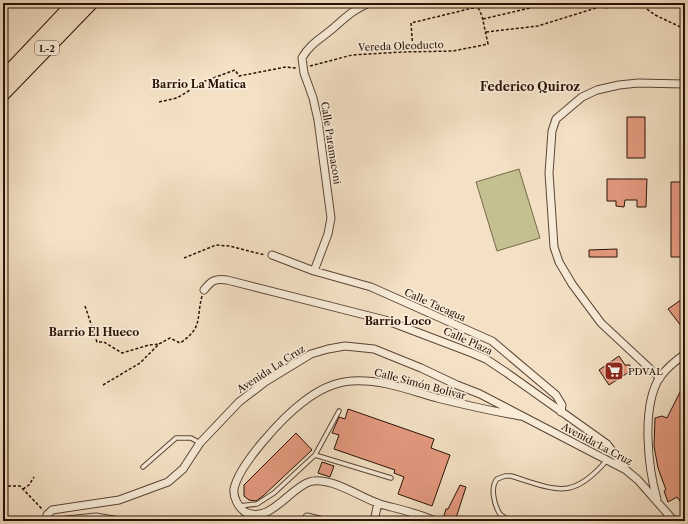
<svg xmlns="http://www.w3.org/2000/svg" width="688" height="524" viewBox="0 0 688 524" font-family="'Libre Caslon Text',serif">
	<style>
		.green { fill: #c4c08f; stroke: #76684a }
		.building { fill: #e69a80; stroke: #281106 }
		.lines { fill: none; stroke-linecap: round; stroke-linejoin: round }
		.lane-casing { stroke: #5b4536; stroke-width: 5.5 }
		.street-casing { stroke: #5b4536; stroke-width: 9 }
		.highway-casing { stroke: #281106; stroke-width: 15 }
		.path { stroke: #281106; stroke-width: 1.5; stroke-dasharray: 3 2; stroke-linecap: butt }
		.lane { stroke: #f8ecd9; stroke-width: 3.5 }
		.street { stroke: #f8ecd9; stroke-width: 7 }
		.highway { stroke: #f4e1c5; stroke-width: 13 }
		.labels { text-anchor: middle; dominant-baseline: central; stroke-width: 3.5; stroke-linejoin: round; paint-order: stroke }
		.shield { fill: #f8ecd9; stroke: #665345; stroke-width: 1 }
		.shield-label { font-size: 9px; font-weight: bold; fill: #281106 }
		.street-label { font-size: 10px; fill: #281106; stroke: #f8ecd9 }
		.poi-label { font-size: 10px; fill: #281106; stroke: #f8ecd9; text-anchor: start }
		.neighbourhood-label { font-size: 11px; font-weight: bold; fill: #281106; stroke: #f8ecd9 }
		.quarter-label { font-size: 12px; font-weight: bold; fill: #281106; stroke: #f8ecd9 }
	</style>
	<rect width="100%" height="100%" fill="#f4e1c5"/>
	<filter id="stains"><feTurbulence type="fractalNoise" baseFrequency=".005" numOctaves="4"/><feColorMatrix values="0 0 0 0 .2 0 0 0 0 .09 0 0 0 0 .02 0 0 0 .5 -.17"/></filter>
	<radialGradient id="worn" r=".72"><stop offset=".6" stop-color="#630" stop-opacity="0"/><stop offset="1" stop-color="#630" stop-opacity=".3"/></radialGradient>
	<path class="green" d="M 519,169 L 540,238 L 497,251 L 476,182 Z"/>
	<path class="building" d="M 627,117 L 645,117 L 645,158 L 627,158 Z
		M 607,179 L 647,179 L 646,207 L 637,207 L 637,200 L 625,200 L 624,207 L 616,206 L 616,201 L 607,201 Z
		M 671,182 L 685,182 L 685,257 L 671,257 Z
		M 617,249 L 617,257 L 589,257 L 589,250 Z
		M 685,297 L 685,331 L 668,309 Z
		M 619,356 L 625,365 L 630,365 L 629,372 L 609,385 L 599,370 Z
		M 685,382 L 685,508 L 677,497 L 668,502 L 664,491 L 666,490 L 658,468 L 654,446 L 655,418 L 662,416 L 667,418 Z
		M 348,409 L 434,439 L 431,448 L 450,455 L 432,506 L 398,494 L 404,477 L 394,473 L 395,470 L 334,449 L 339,435 L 332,433 L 339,417 L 345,419 Z
		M 296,433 L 312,450 L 263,496 L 256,501 L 249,500 L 244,496 L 244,485 Z
		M 322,462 L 334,466 L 330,477 L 318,473 Z
		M 460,485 L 466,487 L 455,521 L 443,519 L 446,509 L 448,509 Z"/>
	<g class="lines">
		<defs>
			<path id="lane" d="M 315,455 L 391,478
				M 143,467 L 176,438 L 191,438 L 200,443
				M 239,506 L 257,504 L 274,493 L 315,455 L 339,411
				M 511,521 C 508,519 503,517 500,514 C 494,505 490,487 497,479 L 505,476 L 511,476 C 557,490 572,501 607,460"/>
			<path id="street" d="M 606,3 L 606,4
				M 272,255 L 314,271 L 371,287 L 492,341 L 556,395 L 562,405 L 561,412
				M 314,271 L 328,234 L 331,218 L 318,120 L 313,98 L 304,73 L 302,58 C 309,45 320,39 331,30 C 345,18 352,10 369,3
				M 204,290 C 211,281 215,278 227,280 L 385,320 L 472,353 L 486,359 L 507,373 L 607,444 L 625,468
				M 660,378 L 601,323 L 572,284 L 559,262 L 554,247 L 549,173 L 552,131 L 556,119 L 582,97 L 597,90 L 619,85 L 638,83 L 685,84
				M 657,499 C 648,468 641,406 660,377 C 667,368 675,361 685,354
				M 307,517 L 324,521
				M 48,521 L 47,515 L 52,510 L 119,500 L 168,482 L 183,469 L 200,443 L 239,402 L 265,382 L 311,354 L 328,349 L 345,346 L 374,349 L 421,368 L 457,385 L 480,394 L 626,470 L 638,480 L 674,521
				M 58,521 L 96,517 L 119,521
				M 374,521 L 378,503
				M 435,521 C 418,513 398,509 380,504 C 361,498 329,475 309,482 C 289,489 270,524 245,512 C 238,507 233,497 234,489 C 239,464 283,417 303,402 C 317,391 334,382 352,381 C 381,379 409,390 437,398 C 465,405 492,411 520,416"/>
			<path id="highway" d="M 3,78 L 74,3
				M 3,94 L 91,3"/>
		</defs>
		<use href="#lane" class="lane-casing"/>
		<use href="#street" class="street-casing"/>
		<use href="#highway" class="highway-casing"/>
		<path class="path" d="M 639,3 L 655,15 L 685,29
			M 483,19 L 551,3
			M 486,32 L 538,26 L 599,7
			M 413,51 L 411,23 L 477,7
			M 310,66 L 352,55 L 402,52 L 453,51 L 488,44 L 482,16 L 476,3
			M 159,102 L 177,98 L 205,81 L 235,70 L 239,76 L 286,67 L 296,68
			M 184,258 L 216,245 L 229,246 L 265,255
			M 85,306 L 97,342 L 104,342 L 122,353 L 149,345 L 159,344
			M 103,385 L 140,363 L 159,344 L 170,338 L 180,343 C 203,328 196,319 202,296
			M 3,486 L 20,486 L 43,510
			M 23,489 L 29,485 L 34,477"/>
		<use href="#lane" class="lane"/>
		<use href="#street" class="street"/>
		<use href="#highway" class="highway"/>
	</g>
	<defs>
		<symbol id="supermarket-square" viewBox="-11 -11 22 22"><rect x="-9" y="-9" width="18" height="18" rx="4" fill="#8f2418" stroke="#f8ecd9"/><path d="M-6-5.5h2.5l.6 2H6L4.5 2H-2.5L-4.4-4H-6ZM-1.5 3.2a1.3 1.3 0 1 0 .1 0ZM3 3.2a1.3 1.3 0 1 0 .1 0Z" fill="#fff"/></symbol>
	</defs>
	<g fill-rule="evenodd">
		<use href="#supermarket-square" x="603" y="360" width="22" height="22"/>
	</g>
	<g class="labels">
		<rect class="shield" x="35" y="41" width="24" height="14" rx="3"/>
		<g class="shield-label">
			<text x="47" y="48">L-2</text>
		</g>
		<g class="street-label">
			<text transform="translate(401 46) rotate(-2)">Vereda Oleoducto</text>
			<text transform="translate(331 143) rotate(81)">Calle Paramaconi</text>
			<text transform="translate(435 305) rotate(24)">Calle Tacagua</text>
			<text transform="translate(468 341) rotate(24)">Calle Plaza</text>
			<text transform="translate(271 369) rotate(-33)">Avenida La Cruz</text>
			<text transform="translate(420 384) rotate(15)">Calle Simón Bolívar</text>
			<text transform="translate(597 444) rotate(28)">Avenida La Cruz</text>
		</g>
		<g class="poi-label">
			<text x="628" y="371">PDVAL</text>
		</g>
		<g class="neighbourhood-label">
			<text x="199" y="84">Barrio La Matica</text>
			<text x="398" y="321">Barrio Loco</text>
			<text x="94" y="332">Barrio El Hueco</text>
		</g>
		<g class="quarter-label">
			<text x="530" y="86">Federico Quiroz</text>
		</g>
	</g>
	<rect width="688" height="524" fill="none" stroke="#f4e1c5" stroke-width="16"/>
	<rect x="4" y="4" width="680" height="516" fill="none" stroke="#281106" stroke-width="2"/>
	<rect x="8" y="8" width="672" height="508" fill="none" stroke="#281106"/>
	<rect width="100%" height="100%" filter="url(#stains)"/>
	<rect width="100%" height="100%" fill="url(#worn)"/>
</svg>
